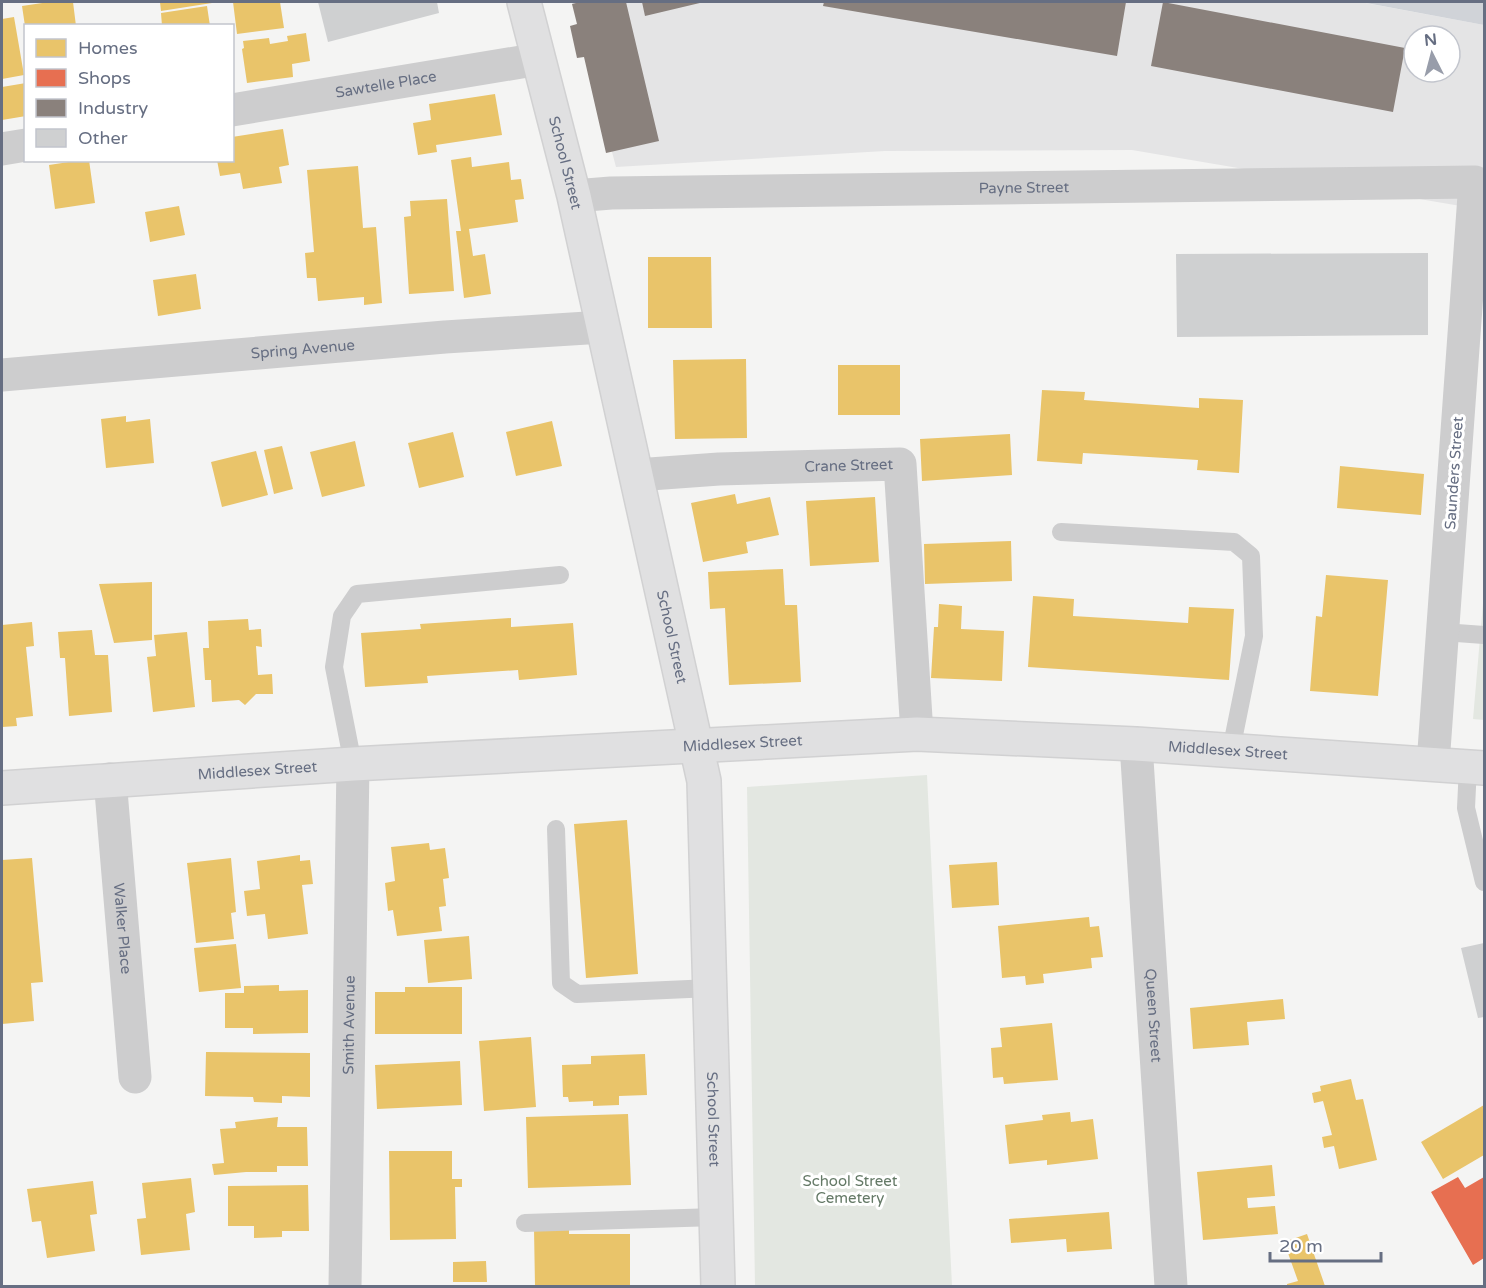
<svg xmlns="http://www.w3.org/2000/svg" width="1486" height="1288" viewBox="0 0 1486 1288" font-family="'Varela Round',sans-serif">
	<style>
		.built { fill: #e4e4e5; fill-rule: evenodd }
		.green { fill: #e3e7e1 }
		.water { fill: #d0d3d8 }
		.homes { fill: #e9c46a }
		.shops { fill: #e76f51 }
		.industry { fill: #8a817c }
		.building { fill: #cfd0d1 }
		.lines { fill: none; stroke-linecap: round; stroke-linejoin: round }
		.secondary-casing { stroke: #d1d1d2; stroke-width: 36 }
		.service { stroke: #cdcdce; stroke-width: 18 }
		.minor { stroke: #cdcdce; stroke-width: 33 }
		.secondary { stroke: #e0e0e1; stroke-width: 33 }
		.labels { text-anchor: middle; dominant-baseline: central; stroke-width: 6; stroke-linejoin: round; paint-order: stroke }
		.street-label { font-size: 15px; fill: #666e82; stroke: #fff }
		.park-label { font-size: 15px; fill: #647966; stroke: #fff }
	</style>
	<rect width="100%" height="100%" fill="#f4f4f3"/>
	<path class="built" d="M 572,2 L 1360,2 L 1484,25 L 1484,210 L 1132,150 L 885,151 L 616,167 ZM 1414,36 L 1450,36 L 1450,72 L 1414,72 Z"/>
	<path class="green" d="M 1484,592 L 1484,720 L 1473,719 Z
		M 927,775 L 952,1286 L 755,1286 L 747,787 Z"/>
	<path class="water" d="M 1361,2 L 1484,2 L 1484,25 Z"/>
	<path class="homes" d="M 49,2 L 73,2 L 76,26 L 25,26 L 22,6 Z
		M 160,2 L 212,2 L 212,3 L 161,11 Z
		M 233,2 L 280,2 L 284,28 L 237,34 Z
		M 207,6 L 210,26 L 162,26 L 161,13 Z
		M 14,17 L 24,75 L 2,79 L 2,19 Z
		M 306,33 L 310,61 L 292,64 L 293,77 L 247,83 L 242,49 L 244,48 L 243,41 L 269,38 L 270,44 L 288,41 L 287,36 Z
		M 26,83 L 26,116 L 2,120 L 2,87 Z
		M 495,94 L 502,135 L 436,145 L 437,152 L 418,155 L 413,123 L 431,120 L 429,104 Z
		M 283,129 L 289,165 L 279,167 L 282,183 L 243,189 L 240,173 L 220,176 L 217,160 L 232,160 L 232,137 Z
		M 471,157 L 472,167 L 509,162 L 511,180 L 521,179 L 524,199 L 515,200 L 518,222 L 469,229 L 473,256 L 485,254 L 491,294 L 464,298 L 456,231 L 461,231 L 451,160 Z
		M 82,160 L 89,160 L 95,203 L 55,209 L 49,165 Z
		M 358,166 L 363,228 L 376,227 L 382,303 L 364,305 L 364,297 L 318,301 L 316,278 L 307,278 L 305,253 L 314,252 L 307,170 Z
		M 447,199 L 454,291 L 409,294 L 404,217 L 411,216 L 410,201 Z
		M 179,206 L 185,235 L 150,242 L 145,212 Z
		M 648,257 L 711,257 L 712,328 L 648,328 Z
		M 196,274 L 201,309 L 158,316 L 153,280 Z
		M 746,359 L 747,438 L 675,439 L 673,360 Z
		M 838,365 L 900,365 L 900,415 L 838,415 Z
		M 1042,390 L 1085,392 L 1084,400 L 1199,408 L 1199,398 L 1243,400 L 1239,473 L 1197,470 L 1198,460 L 1083,453 L 1082,464 L 1037,461 Z
		M 126,416 L 126,422 L 150,419 L 154,463 L 106,468 L 101,419 Z
		M 552,421 L 562,466 L 516,476 L 506,432 Z
		M 453,432 L 464,477 L 419,488 L 408,443 Z
		M 1010,434 L 1012,475 L 922,481 L 920,439 Z
		M 355,441 L 365,486 L 322,497 L 310,452 Z
		M 282,446 L 293,489 L 274,494 L 264,450 Z
		M 256,451 L 268,495 L 222,507 L 211,462 Z
		M 1340,466 L 1424,474 L 1421,515 L 1337,508 Z
		M 735,494 L 737,504 L 770,497 L 779,535 L 746,542 L 748,553 L 703,562 L 691,503 Z
		M 875,497 L 879,562 L 810,566 L 806,501 Z
		M 1011,541 L 1012,581 L 925,584 L 924,544 Z
		M 783,569 L 785,605 L 797,605 L 801,682 L 729,685 L 725,608 L 710,609 L 708,572 Z
		M 1326,575 L 1388,580 L 1378,696 L 1310,691 L 1316,616 L 1322,617 Z
		M 152,582 L 152,640 L 114,643 L 99,584 Z
		M 1033,596 L 1074,599 L 1073,616 L 1188,623 L 1189,607 L 1234,609 L 1229,680 L 1028,667 Z
		M 939,604 L 962,606 L 961,629 L 1004,631 L 1002,681 L 931,678 L 934,627 L 938,627 Z
		M 511,618 L 511,627 L 573,623 L 577,675 L 519,680 L 518,670 L 427,676 L 428,683 L 365,687 L 361,633 L 421,629 L 420,624 Z
		M 248,619 L 249,630 L 261,629 L 262,647 L 256,646 L 258,675 L 272,674 L 273,694 L 256,694 L 245,705 L 239,700 L 212,702 L 211,680 L 205,680 L 203,648 L 209,648 L 208,621 Z
		M 32,622 L 34,646 L 26,647 L 33,716 L 16,718 L 17,726 L 2,727 L 2,625 Z
		M 92,630 L 95,655 L 108,655 L 112,712 L 69,716 L 65,658 L 60,658 L 58,632 Z
		M 187,632 L 195,707 L 153,712 L 147,657 L 156,656 L 154,635 Z
		M 627,820 L 638,974 L 586,978 L 574,824 Z
		M 429,843 L 430,850 L 445,848 L 449,878 L 443,879 L 446,906 L 439,907 L 442,931 L 397,936 L 393,910 L 388,911 L 385,883 L 395,881 L 391,847 Z
		M 300,855 L 300,861 L 310,860 L 313,884 L 302,885 L 308,934 L 268,939 L 265,914 L 247,916 L 244,891 L 260,889 L 257,861 Z
		M 32,858 L 43,982 L 31,983 L 34,1021 L 2,1024 L 2,860 Z
		M 231,858 L 236,912 L 231,913 L 234,939 L 196,943 L 187,863 Z
		M 997,862 L 999,905 L 952,908 L 949,865 Z
		M 1089,917 L 1090,927 L 1099,926 L 1103,957 L 1091,958 L 1092,968 L 1043,974 L 1044,983 L 1026,985 L 1025,976 L 1002,978 L 998,926 Z
		M 469,936 L 472,979 L 428,983 L 424,940 Z
		M 236,944 L 241,988 L 199,992 L 194,948 Z
		M 279,985 L 279,991 L 308,990 L 308,1033 L 253,1034 L 253,1028 L 225,1028 L 225,993 L 244,993 L 244,986 Z
		M 405,987 L 462,987 L 462,1034 L 375,1034 L 375,992 L 405,992 Z
		M 1283,999 L 1285,1019 L 1247,1022 L 1249,1045 L 1193,1049 L 1190,1008 Z
		M 1052,1023 L 1058,1080 L 1004,1084 L 1003,1077 L 993,1078 L 991,1048 L 1002,1047 L 1000,1028 Z
		M 531,1037 L 536,1107 L 484,1111 L 479,1041 Z
		M 206,1052 L 310,1053 L 310,1097 L 282,1096 L 282,1103 L 254,1102 L 253,1097 L 205,1096 Z
		M 645,1054 L 647,1095 L 619,1096 L 619,1105 L 593,1106 L 593,1101 L 569,1102 L 568,1097 L 563,1097 L 562,1065 L 591,1064 L 591,1056 Z
		M 460,1061 L 462,1105 L 377,1109 L 375,1065 Z
		M 1351,1079 L 1356,1100 L 1363,1099 L 1377,1160 L 1339,1169 L 1334,1146 L 1324,1148 L 1322,1137 L 1332,1135 L 1323,1101 L 1314,1103 L 1312,1093 L 1321,1091 L 1320,1086 Z
		M 1484,1105 L 1484,1155 L 1443,1179 L 1421,1142 Z
		M 1070,1112 L 1071,1122 L 1093,1119 L 1098,1159 L 1047,1165 L 1047,1160 L 1009,1164 L 1005,1125 L 1043,1120 L 1042,1115 Z
		M 628,1114 L 631,1185 L 528,1188 L 526,1117 Z
		M 278,1117 L 277,1127 L 307,1127 L 308,1166 L 277,1166 L 277,1172 L 246,1172 L 214,1175 L 212,1164 L 224,1163 L 220,1129 L 236,1128 L 235,1122 Z
		M 389,1151 L 452,1151 L 452,1179 L 462,1179 L 462,1187 L 455,1187 L 456,1239 L 390,1240 Z
		M 1272,1165 L 1275,1196 L 1247,1198 L 1248,1208 L 1275,1206 L 1278,1234 L 1203,1240 L 1197,1172 Z
		M 191,1178 L 195,1212 L 186,1214 L 190,1250 L 141,1255 L 137,1219 L 146,1218 L 142,1183 Z
		M 93,1181 L 97,1214 L 90,1215 L 95,1251 L 47,1258 L 41,1221 L 32,1222 L 27,1189 Z
		M 308,1185 L 309,1231 L 282,1231 L 282,1237 L 254,1238 L 254,1226 L 228,1226 L 228,1186 Z
		M 1109,1212 L 1112,1249 L 1067,1252 L 1066,1239 L 1011,1243 L 1009,1219 Z
		M 534,1229 L 569,1229 L 569,1234 L 630,1234 L 630,1286 L 535,1286 Z
		M 1307,1234 L 1325,1286 L 1287,1286 L 1287,1284 L 1298,1281 L 1284,1242 Z
		M 486,1261 L 487,1282 L 453,1282 L 453,1262 Z"/>
	<path class="shops" d="M 1458,1177 L 1465,1188 L 1484,1177 L 1484,1258 L 1473,1265 L 1431,1192 Z"/>
	<path class="industry" d="M 580,2 L 626,2 L 659,141 L 606,153 L 584,57 L 577,58 L 570,26 L 577,24 L 572,4 Z
		M 642,2 L 704,2 L 645,16 Z
		M 824,2 L 1126,2 L 1117,56 L 823,6 Z
		M 1163,2 L 1405,48 L 1393,112 L 1151,66 Z"/>
	<path class="building" d="M 318,2 L 437,2 L 439,13 L 328,42 Z
		M 1428,253 L 1428,335 L 1177,337 L 1176,254 Z
		M 1484,943 L 1484,1017 L 1478,1018 L 1461,948 Z"/>
	<g class="lines">
		<defs>
			<g id="secondary">
				<path id="s8" d="M 524,2 L 574,196 L 704,781 L 718,1286"/>
				<path id="s9" d="M 2,788 L 353,764 L 917,734 L 1136,744 L 1484,768"/>
			</g>
		</defs>
		<use href="#secondary" class="secondary-casing"/>
		<path class="service" d="M 1061,532 L 1234,542 L 1251,556 L 1254,636 L 1231,750
			M 1443,632 L 1484,635
			M 353,764 L 334,667 L 342,616 L 357,594 L 560,575
			M 1468,766 L 1466,808 L 1484,882
			M 556,829 L 561,983 L 577,994 L 711,988
			M 525,1223 L 716,1217"/>
		<g class="minor">
			<path id="s1" d="M 232,110 L 539,59"/>
			<path d="M 2,149 L 26,145"/>
			<path id="s2" d="M 574,196 L 611,193 L 1475,182 L 1433,764"/>
			<path id="s3" d="M 2,375 L 445,337 L 603,327"/>
			<path id="s4" d="M 636,475 L 719,469 L 900,464 L 917,734"/>
			<path id="s5" d="M 1136,744 L 1171,1286"/>
			<path id="s6" d="M 110,779 L 135,1077"/>
			<path id="s7" d="M 345,1286 L 353,764"/>
		</g>
		<use href="#secondary" class="secondary"/>
	</g>
	<g class="labels">
		<g class="street-label">
			<text stroke="none"><textPath href="#s1" startOffset="156">Sawtelle Place</textPath></text>
			<text stroke="none"><textPath href="#s8" startOffset="166">School Street</textPath></text>
			<text stroke="none"><textPath href="#s2" startOffset="450">Payne Street</textPath></text>
			<text stroke="none"><textPath href="#s3" startOffset="302">Spring Avenue</textPath></text>
			<text stroke="none"><textPath href="#s4" startOffset="213">Crane Street</textPath></text>
			<text transform="translate(1454 473) rotate(-86)">Saunders Street</text>
			<text stroke="none"><textPath href="#s8" startOffset="652">School Street</textPath></text>
			<text stroke="none"><textPath href="#s9" startOffset="742">Middlesex Street</textPath></text>
			<text stroke="none"><textPath href="#s9" startOffset="1228">Middlesex Street</textPath></text>
			<text stroke="none"><textPath href="#s9" startOffset="256">Middlesex Street</textPath></text>
			<text stroke="none"><textPath href="#s6" startOffset="150">Walker Place</textPath></text>
			<text stroke="none"><textPath href="#s5" startOffset="272">Queen Street</textPath></text>
			<text stroke="none"><textPath href="#s7" startOffset="261">Smith Avenue</textPath></text>
			<text stroke="none"><textPath href="#s8" startOffset="1138">School Street</textPath></text>
		</g>
		<g class="park-label">
			<text x="850" y="1181">School Street<tspan x="850" dy="17">Cemetery</tspan></text>
		</g>
	</g>
	<rect width="1486" height="1288" fill="none" stroke="#666e82" stroke-width="6"/>
	<rect x="24" y="24" width="210" height="138" fill="#ffffff" stroke="#c2c5cd" stroke-width="1.5"/>
	<rect x="36" y="39" width="30" height="18" fill="#e9c46a" stroke="#c2c5cd" stroke-width="1.5"/>
	<text x="78" y="54" font-size="18" fill="#666e82">Homes</text>
	<rect x="36" y="69" width="30" height="18" fill="#e76f51" stroke="#c2c5cd" stroke-width="1.5"/>
	<text x="78" y="84" font-size="18" fill="#666e82">Shops</text>
	<rect x="36" y="99" width="30" height="18" fill="#8a817c" stroke="#c2c5cd" stroke-width="1.5"/>
	<text x="78" y="114" font-size="18" fill="#666e82">Industry</text>
	<rect x="36" y="129" width="30" height="18" fill="#cfd0d1" stroke="#c2c5cd" stroke-width="1.5"/>
	<text x="78" y="144" font-size="18" fill="#666e82">Other</text>
	<g transform="translate(1432 54) rotate(354)"><circle r="28" fill="#ffffff" stroke="#c2c5cd" stroke-width="1.5"/>
	<path d="M0-4.5L10 22L0 15L-10 22Z" fill="#989daa"/>
	<text y="-9" font-size="16" font-weight="bold" text-anchor="middle" fill="#666e82">N</text>
	</g>
	<path d="M1270 1252v9h111v-9" fill="none" stroke="#666e82" stroke-width="3"/>
	<text x="1279" y="1252" font-size="18" fill="#666e82" stroke="#ffffff" stroke-width="4.5" paint-order="stroke">20 m</text>
</svg>
